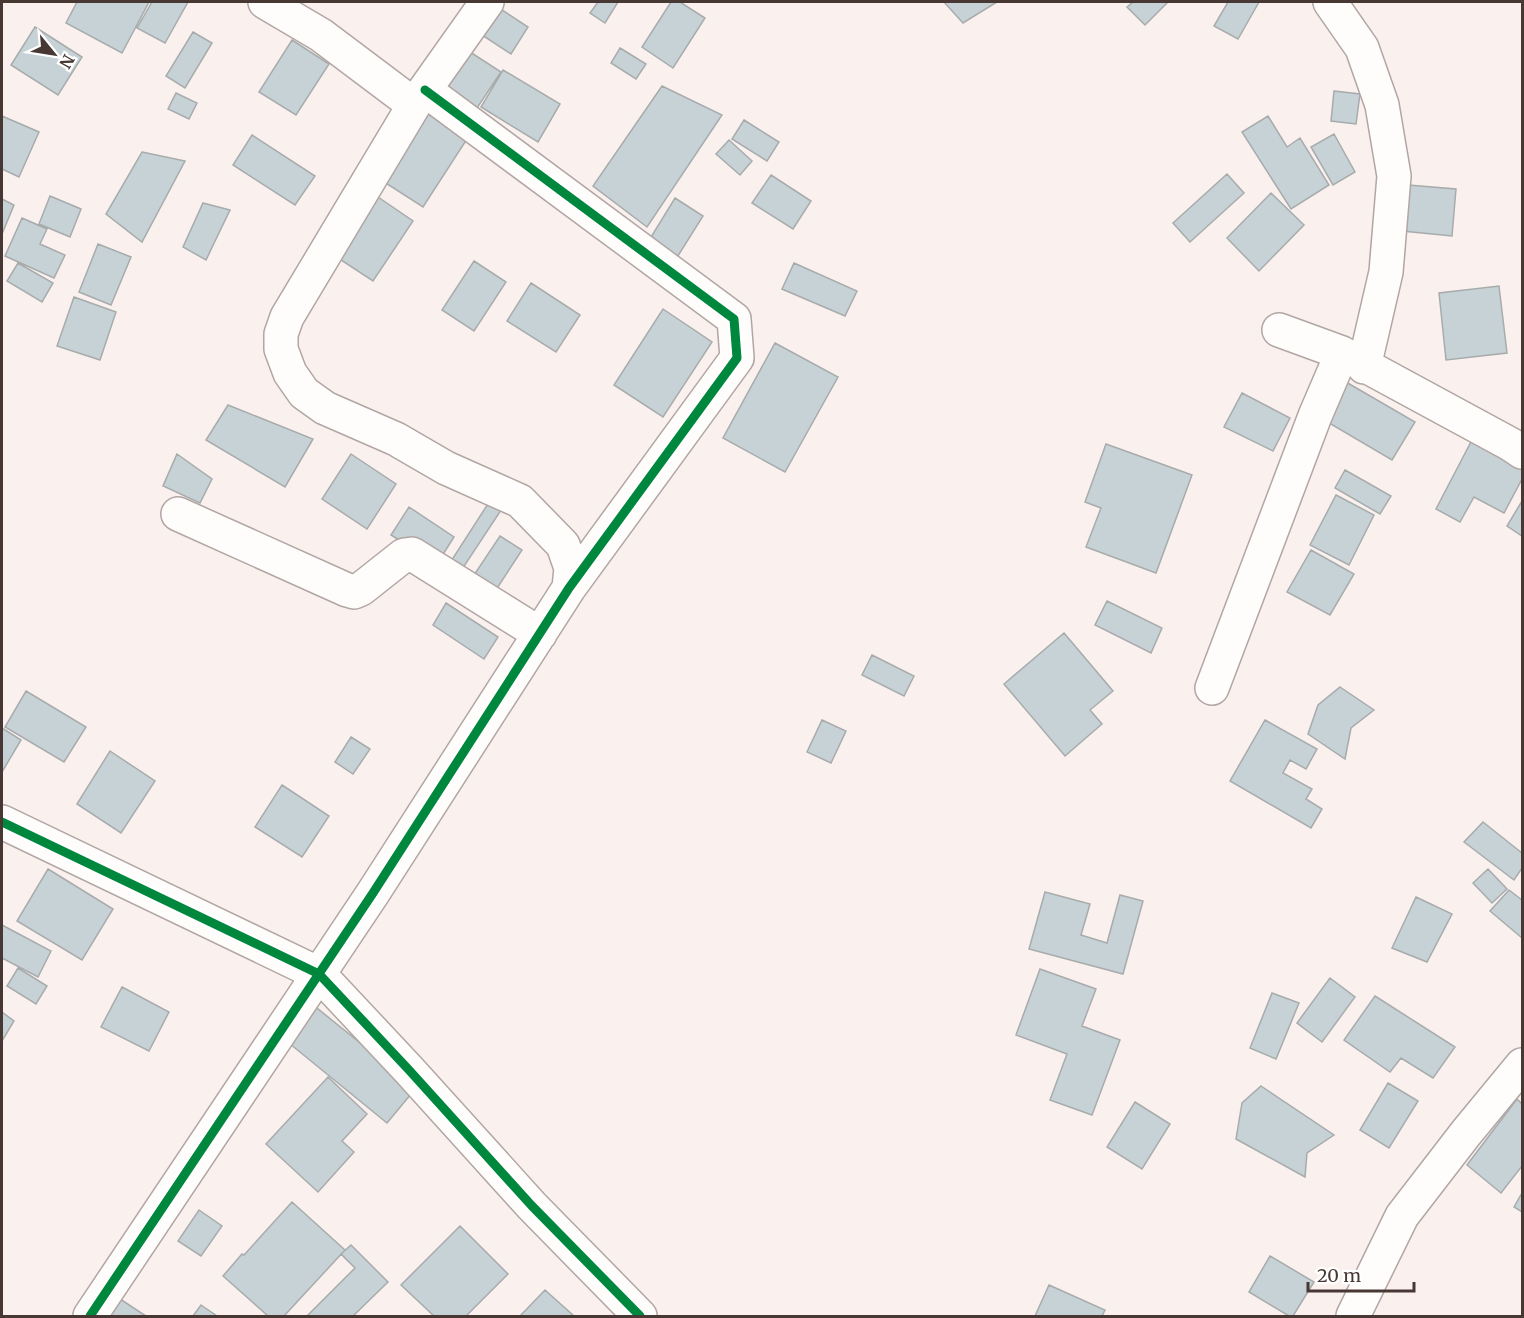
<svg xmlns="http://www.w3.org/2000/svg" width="1524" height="1318" viewBox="0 0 1524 1318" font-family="Merriweather,serif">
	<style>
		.building { fill: #c6d2d5; stroke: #a8abac; stroke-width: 1.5 }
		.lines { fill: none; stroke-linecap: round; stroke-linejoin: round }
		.minor-casing { stroke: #b1a6a3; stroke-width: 36 }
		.minor { stroke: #fefdfc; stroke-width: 33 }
		.cycleway-casing { stroke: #fff; stroke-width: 13 }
		.cycleway { stroke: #00873e; stroke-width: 9 }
	</style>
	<rect width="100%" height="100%" fill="#faf1ee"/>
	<path class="building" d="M 77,2 L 149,2 L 122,53 L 66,23 Z
		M 152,2 L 188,2 L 165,43 L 137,28 Z
		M 598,2 L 618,2 L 605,23 L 590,13 Z
		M 671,2 L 680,2 L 705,18 L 673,68 L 642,47 Z
		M 944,2 L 997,2 L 963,23 Z
		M 1133,2 L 1168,2 L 1145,25 L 1127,7 Z
		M 1228,2 L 1259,2 L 1238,39 L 1214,26 Z
		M 499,8 L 528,27 L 511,54 L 482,35 Z
		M 35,27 L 82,57 L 58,95 L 11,65 Z
		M 193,32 L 212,43 L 185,88 L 166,76 Z
		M 292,40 L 329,64 L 296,115 L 259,92 Z
		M 620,48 L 646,64 L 636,79 L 611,63 Z
		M 467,50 L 501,72 L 477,108 L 443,87 Z
		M 503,70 L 560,104 L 538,142 L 481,107 Z
		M 662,86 L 722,115 L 647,227 L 593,186 Z
		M 1334,91 L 1360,94 L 1356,124 L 1331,121 Z
		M 176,93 L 197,103 L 189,119 L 168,109 Z
		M 425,112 L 467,139 L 423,207 L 381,180 Z
		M 2,116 L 39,132 L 19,177 L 2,169 Z
		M 1268,116 L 1287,147 L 1300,138 L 1329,185 L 1291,209 L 1242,132 Z
		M 744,120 L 779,142 L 767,161 L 732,139 Z
		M 1334,134 L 1355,172 L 1333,185 L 1311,147 Z
		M 252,135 L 315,176 L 295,205 L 233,165 Z
		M 729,140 L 752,161 L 740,175 L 716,154 Z
		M 142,152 L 185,161 L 142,242 L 106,214 Z
		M 1227,174 L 1244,193 L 1190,242 L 1173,223 Z
		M 771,175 L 811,201 L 793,229 L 752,203 Z
		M 1396,184 L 1456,189 L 1452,236 L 1392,230 Z
		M 1271,193 L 1304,225 L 1259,271 L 1227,238 Z
		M 50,196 L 81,209 L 70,237 L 39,224 Z
		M 378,197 L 413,221 L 373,281 L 338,258 Z
		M 675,198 L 703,216 L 676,259 L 648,242 Z
		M 2,199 L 14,205 L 2,234 Z
		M 203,203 L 230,210 L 206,260 L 183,247 Z
		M 22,218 L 47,229 L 40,244 L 65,255 L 54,278 L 5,256 Z
		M 98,244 L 131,257 L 111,305 L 79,292 Z
		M 474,261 L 506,282 L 474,331 L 442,310 Z
		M 18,263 L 53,283 L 42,302 L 7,281 Z
		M 794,263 L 857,291 L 845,316 L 782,289 Z
		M 531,283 L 580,315 L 556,352 L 507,321 Z
		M 1499,286 L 1507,353 L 1446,360 L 1439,293 Z
		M 74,297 L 116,312 L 100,360 L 57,346 Z
		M 663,309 L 712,342 L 663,417 L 614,385 Z
		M 775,343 L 838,377 L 785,472 L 723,438 Z
		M 1346,382 L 1415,422 L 1392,460 L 1324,420 Z
		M 1242,393 L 1290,418 L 1273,451 L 1224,427 Z
		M 228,405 L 313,439 L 285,487 L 206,440 Z
		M 1473,438 L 1522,466 L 1522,479 L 1504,513 L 1474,497 L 1460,522 L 1436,509 Z
		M 1106,444 L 1192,475 L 1156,573 L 1086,547 L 1101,508 L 1085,502 Z
		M 177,454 L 212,479 L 200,503 L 163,486 Z
		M 351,454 L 396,484 L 367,529 L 322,499 Z
		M 1345,470 L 1391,496 L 1380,514 L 1335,488 Z
		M 495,493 L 507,501 L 455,580 L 444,572 Z
		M 1336,495 L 1374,515 L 1349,565 L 1310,545 Z
		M 1522,501 L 1522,536 L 1507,526 Z
		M 409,507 L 454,537 L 437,564 L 391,535 Z
		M 500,536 L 522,550 L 492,596 L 470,581 Z
		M 1311,550 L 1354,574 L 1330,615 L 1287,592 Z
		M 1107,601 L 1162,628 L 1151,653 L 1095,625 Z
		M 446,603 L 498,637 L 484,659 L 433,625 Z
		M 1064,633 L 1113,691 L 1090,710 L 1102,724 L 1065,756 L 1004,684 Z
		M 872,655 L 914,676 L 904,696 L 862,675 Z
		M 1340,687 L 1374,710 L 1351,728 L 1345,759 L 1308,734 L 1318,705 Z
		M 26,691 L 86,727 L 64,762 L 5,727 Z
		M 822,720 L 846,731 L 831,763 L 807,752 Z
		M 1265,720 L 1317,749 L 1306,769 L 1290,760 L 1283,773 L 1312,789 L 1306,799 L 1322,809 L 1311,828 L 1230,781 Z
		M 2,728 L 21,740 L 2,772 Z
		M 351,737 L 370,749 L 353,774 L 335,762 Z
		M 110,751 L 155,781 L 121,833 L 77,804 Z
		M 282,785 L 329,816 L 302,857 L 255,827 Z
		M 1483,822 L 1522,853 L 1522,868 L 1514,880 L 1464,842 Z
		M 48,869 L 113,909 L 82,960 L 17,921 Z
		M 1488,869 L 1507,889 L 1492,903 L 1473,883 Z
		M 1509,890 L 1522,900 L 1522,938 L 1490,911 Z
		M 1045,892 L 1090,904 L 1081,935 L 1107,943 L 1120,895 L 1143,901 L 1123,974 L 1029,949 Z
		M 1416,897 L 1452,914 L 1427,962 L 1392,948 Z
		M 2,925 L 51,951 L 38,977 L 2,958 Z
		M 18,968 L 47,986 L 36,1004 L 7,986 Z
		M 1040,969 L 1096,989 L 1082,1026 L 1120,1040 L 1092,1115 L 1050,1100 L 1067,1054 L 1016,1035 Z
		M 1330,978 L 1355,997 L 1322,1042 L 1297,1023 Z
		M 122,987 L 169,1012 L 149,1051 L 101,1027 Z
		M 1272,993 L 1299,1003 L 1276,1059 L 1250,1048 Z
		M 1375,996 L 1455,1047 L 1433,1078 L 1401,1058 L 1390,1072 L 1344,1040 Z
		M 307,1000 L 416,1088 L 387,1123 L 279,1035 Z
		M 2,1012 L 14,1021 L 2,1041 Z
		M 328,1077 L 367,1114 L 342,1141 L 354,1152 L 318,1192 L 266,1144 Z
		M 1388,1083 L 1418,1101 L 1389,1148 L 1360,1130 Z
		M 1261,1086 L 1334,1135 L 1307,1153 L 1305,1177 L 1236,1139 L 1242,1103 Z
		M 1517,1099 L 1522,1104 L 1522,1166 L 1501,1193 L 1467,1165 Z
		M 1135,1102 L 1170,1124 L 1142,1169 L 1107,1147 Z
		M 1522,1193 L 1522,1212 L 1514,1207 Z
		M 292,1202 L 345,1250 L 284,1316 L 268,1316 L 223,1276 L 242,1254 L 244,1255 Z
		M 199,1210 L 222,1226 L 201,1256 L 178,1241 Z
		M 460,1226 L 508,1274 L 466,1316 L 434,1316 L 401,1285 Z
		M 351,1245 L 388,1282 L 353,1316 L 307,1316 L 355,1268 L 341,1254 Z
		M 1270,1256 L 1314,1282 L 1293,1316 L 1289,1316 L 1249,1292 Z
		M 1049,1285 L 1105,1310 L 1102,1316 L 1035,1316 Z
		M 545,1290 L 574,1316 L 520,1316 Z
		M 114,1295 L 146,1316 L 100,1316 Z
		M 201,1305 L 217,1316 L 193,1316 Z"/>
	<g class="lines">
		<defs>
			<path id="minor" d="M 265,2 L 321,35 L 414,105
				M 487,2 L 414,105 L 287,317 L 281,334 L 281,349 L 290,373 L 304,393 L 325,408 L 396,439 L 446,468 L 520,501 L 563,545 L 571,568 L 569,588
				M 1330,2 L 1362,48 L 1382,105 L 1394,176 L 1386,272 L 1364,367
				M 1279,330 L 1342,353 L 1510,444 L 1522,452
				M 178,514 L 347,590 L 354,592 L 361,589 L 404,555 L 412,554 L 540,634
				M 1212,688 L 1315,416 L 1342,353
				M 2,822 L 319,974 L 409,1070 L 532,1206 L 640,1316
				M 90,1316 L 373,893 L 569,588 L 737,358 L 734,319 L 425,90
				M 1353,1316 L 1402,1216 L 1466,1133 L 1522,1065"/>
		</defs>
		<use href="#minor" class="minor-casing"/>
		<use href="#minor" class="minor"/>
		<defs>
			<path id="cycleway" d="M 2,822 L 319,974 L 409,1070 L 532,1206 L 640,1316
				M 90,1316 L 373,893 L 569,588 L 737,358 L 734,319 L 425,90"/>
		</defs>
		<use href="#cycleway" class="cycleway-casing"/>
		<use href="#cycleway" class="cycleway"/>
	</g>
	<rect width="1524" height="1318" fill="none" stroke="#483834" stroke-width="6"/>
	<g transform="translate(54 54) rotate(120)" stroke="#ffffff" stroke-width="4.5" paint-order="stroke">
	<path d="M0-4.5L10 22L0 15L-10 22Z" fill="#483834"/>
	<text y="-9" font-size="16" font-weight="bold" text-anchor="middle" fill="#483834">N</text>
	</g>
	<path d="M1308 1282v9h106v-9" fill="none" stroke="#483834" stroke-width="3"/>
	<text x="1317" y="1282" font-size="18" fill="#483834" stroke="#ffffff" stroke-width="4.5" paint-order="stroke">20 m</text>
</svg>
